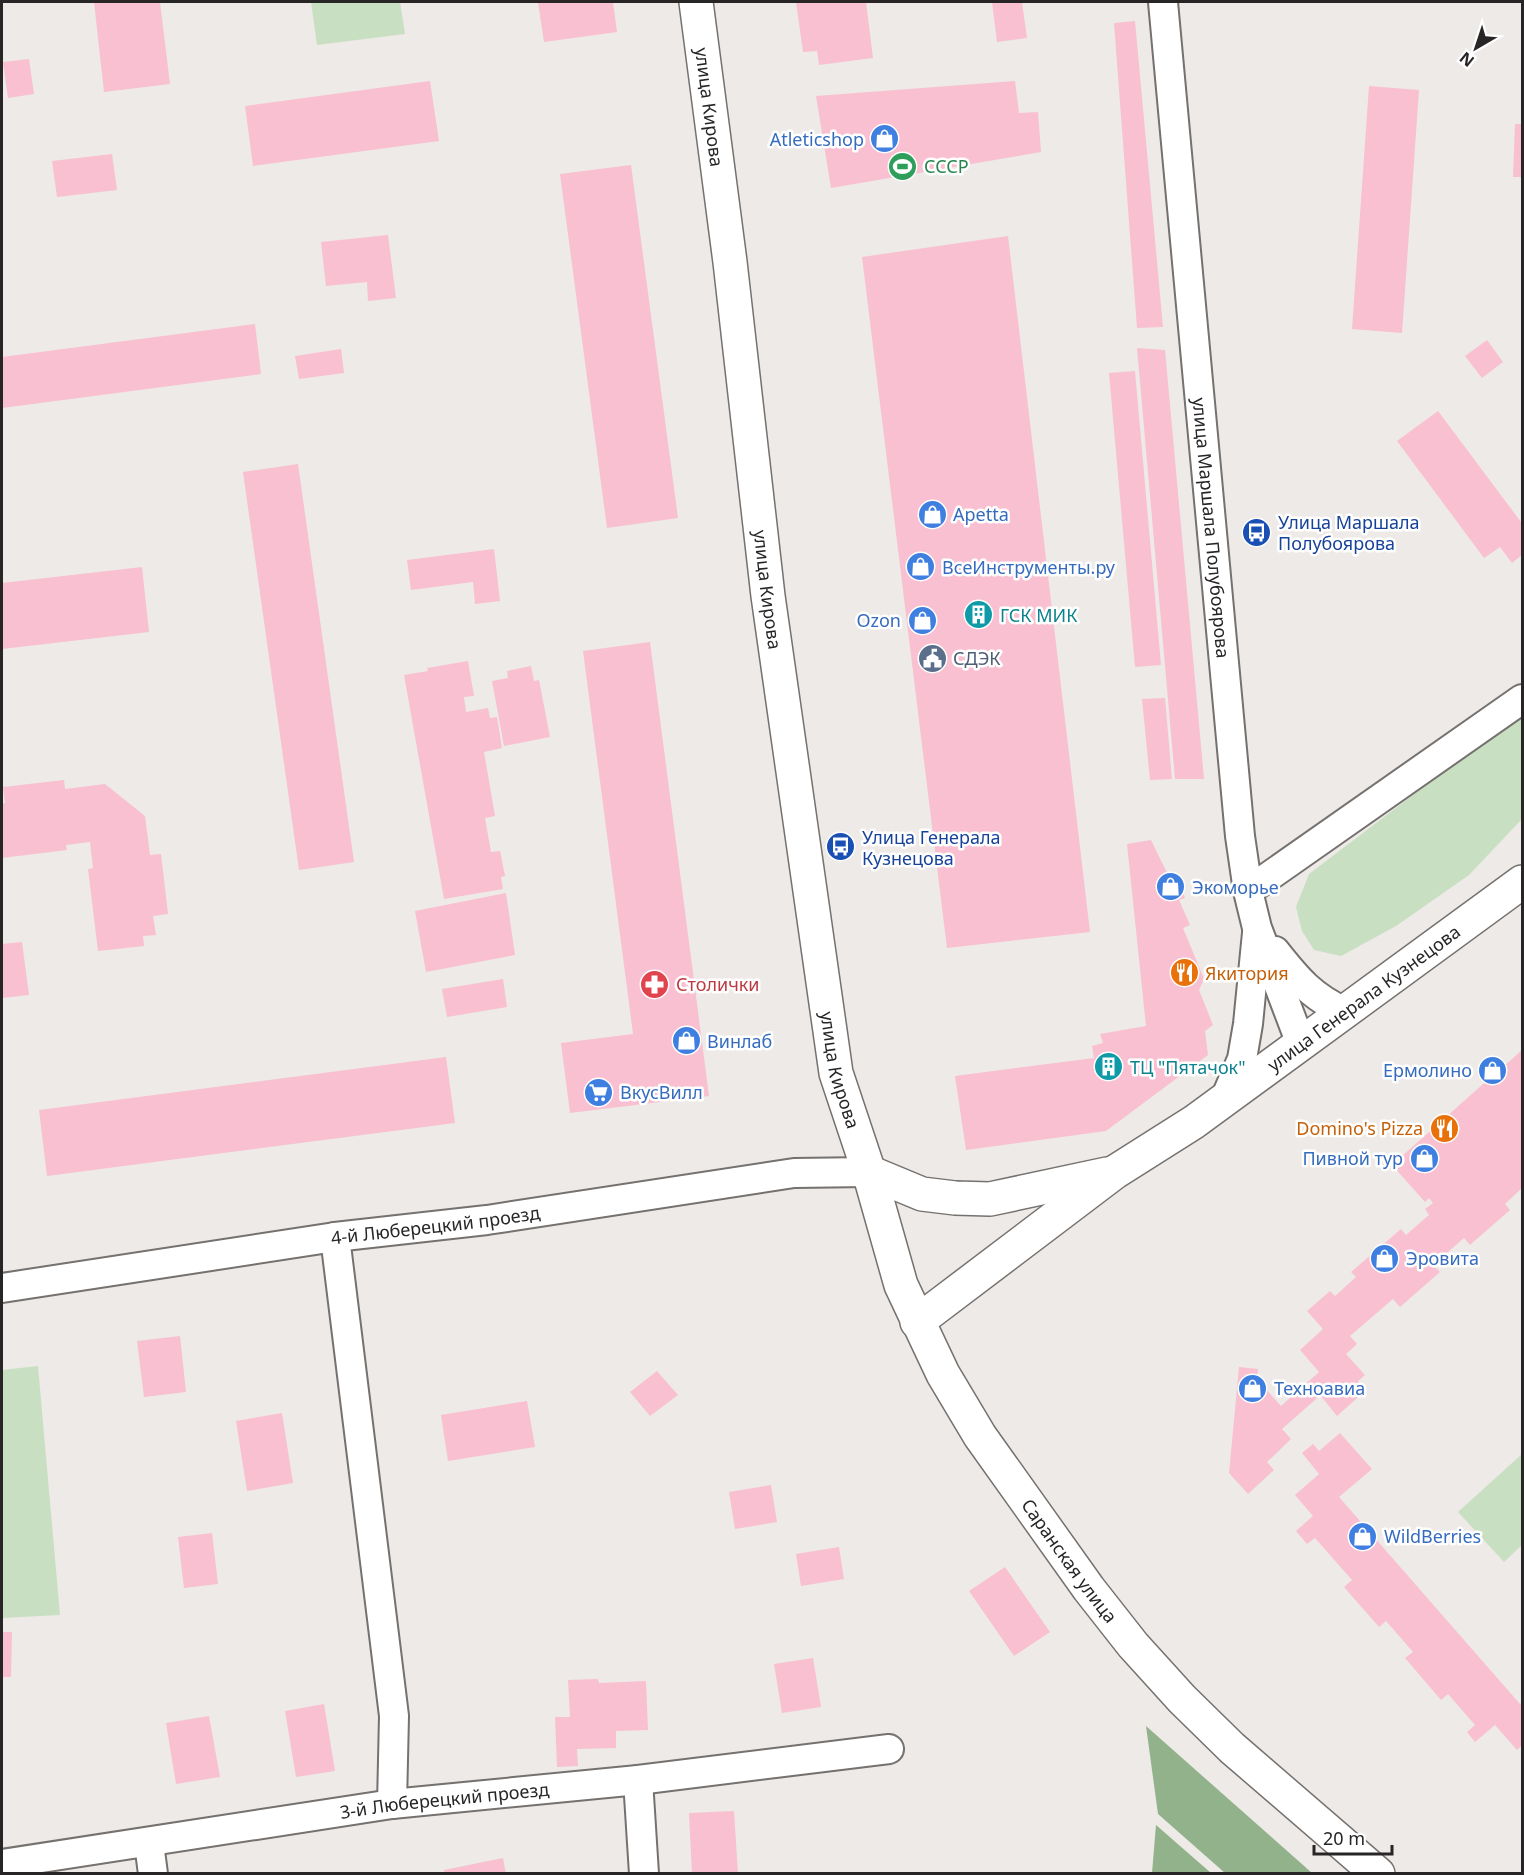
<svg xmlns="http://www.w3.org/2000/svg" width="1524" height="1875" viewBox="0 0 1524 1875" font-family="'Noto Sans',sans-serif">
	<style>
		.green { fill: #c8dfc2 }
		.forest { fill: #91b28a }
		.building { fill: #f8c0d1 }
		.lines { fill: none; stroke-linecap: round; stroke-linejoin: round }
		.minor-casing { stroke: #74716e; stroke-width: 32 }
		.major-casing { stroke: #74716e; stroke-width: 36 }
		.minor { stroke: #fff; stroke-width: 28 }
		.major { stroke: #fff; stroke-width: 33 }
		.labels { text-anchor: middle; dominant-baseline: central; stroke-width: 5; stroke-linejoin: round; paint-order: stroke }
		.street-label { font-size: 18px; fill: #272525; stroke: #fff }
		.shop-label { font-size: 18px; fill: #366cbe; stroke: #fff; text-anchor: start }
		.leisure-label { font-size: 18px; fill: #27864d; stroke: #fff; text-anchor: start }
		.transit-label { font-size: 18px; fill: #164399; stroke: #fff; text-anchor: start }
		.culture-label { font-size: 18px; fill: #0d838f; stroke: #fff; text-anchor: start }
		.service-label { font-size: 18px; fill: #4e5e75; stroke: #fff; text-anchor: start }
		.food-label { font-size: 18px; fill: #c56008; stroke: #fff; text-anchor: start }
		.health-label { font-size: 18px; fill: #be3a42; stroke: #fff; text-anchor: start }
	</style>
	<rect width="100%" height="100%" fill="#eeeae7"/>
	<path class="green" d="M 311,2 L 400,2 L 405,34 L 317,45 Z
		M 1522,715 L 1522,819 L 1469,875 L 1396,926 L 1341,956 L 1314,950 L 1302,931 L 1296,907 L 1309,874 L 1430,782 Z
		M 38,1366 L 60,1615 L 2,1618 L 2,1370 Z
		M 1522,1454 L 1522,1545 L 1504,1562 L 1458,1512 Z"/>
	<path class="forest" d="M 1146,1726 L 1312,1873 L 1225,1873 L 1158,1814 Z
		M 1156,1825 L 1211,1873 L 1152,1873 Z"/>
	<path class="building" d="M 94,2 L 160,2 L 170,84 L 104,92 Z
		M 538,2 L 613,2 L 617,32 L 544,42 Z
		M 796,2 L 866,2 L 873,58 L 819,65 L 817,51 L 803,52 Z
		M 992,2 L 1022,2 L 1027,38 L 997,42 Z
		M 1135,21 L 1163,327 L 1137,328 L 1114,23 Z
		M 29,59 L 34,94 L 8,98 L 3,62 Z
		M 430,81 L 439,141 L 253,166 L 245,106 Z
		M 1015,81 L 1019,113 L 1038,112 L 1041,152 L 831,188 L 816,96 Z
		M 1369,86 L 1419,90 L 1402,333 L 1352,329 Z
		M 1515,124 L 1522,124 L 1522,177 L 1513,177 Z
		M 112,154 L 117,190 L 57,197 L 52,161 Z
		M 631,165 L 678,518 L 607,528 L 560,174 Z
		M 388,235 L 396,298 L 368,301 L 367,282 L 326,286 L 321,242 Z
		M 1008,236 L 1090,932 L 947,948 L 862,257 Z
		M 255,324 L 261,374 L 2,408 L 2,357 Z
		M 1487,340 L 1503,362 L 1482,378 L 1465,356 Z
		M 1137,348 L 1165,350 L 1204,779 L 1175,779 Z
		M 341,349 L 344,373 L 299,379 L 295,356 Z
		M 1135,371 L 1161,665 L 1135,667 L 1109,373 Z
		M 1438,411 L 1521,522 L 1522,521 L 1522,555 L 1512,563 L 1500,547 L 1484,558 L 1397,441 Z
		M 298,464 L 354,862 L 299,870 L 243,472 Z
		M 494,549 L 500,601 L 475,604 L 473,582 L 411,590 L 407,560 Z
		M 142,567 L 149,632 L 2,649 L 2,583 Z
		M 650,642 L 709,1096 L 570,1113 L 561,1043 L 633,1034 L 583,651 Z
		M 468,661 L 474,696 L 464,697 L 466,712 L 488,708 L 490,718 L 497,717 L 502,748 L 484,752 L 495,816 L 485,818 L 491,852 L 500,851 L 505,876 L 501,877 L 503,889 L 444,899 L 404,675 L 428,671 L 427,668 Z
		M 531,666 L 534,681 L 539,680 L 550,737 L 504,746 L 492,681 L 508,678 L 507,671 Z
		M 1165,698 L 1172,779 L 1150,780 L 1142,699 Z
		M 64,780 L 65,789 L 105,784 L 145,816 L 150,855 L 161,854 L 168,914 L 153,916 L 156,935 L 143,936 L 144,946 L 98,951 L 88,869 L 93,868 L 90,842 L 66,845 L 67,850 L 2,858 L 2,804 L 5,803 L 3,787 Z
		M 1151,840 L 1169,877 L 1177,877 L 1185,898 L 1179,900 L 1190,925 L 1183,928 L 1204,979 L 1199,990 L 1213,1025 L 1205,1031 L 1208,1055 L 1106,1131 L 966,1150 L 955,1076 L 1094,1058 L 1092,1046 L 1103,1043 L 1100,1034 L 1146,1026 L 1127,844 Z
		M 506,893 L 515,955 L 426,972 L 415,911 Z
		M 22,942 L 29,995 L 2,998 L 2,944 Z
		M 503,979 L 507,1007 L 447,1017 L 442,989 Z
		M 1522,1050 L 1522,1188 L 1505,1204 L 1510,1210 L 1470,1245 L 1464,1238 L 1433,1265 L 1440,1272 L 1400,1307 L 1393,1299 L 1350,1336 L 1357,1344 L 1346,1354 L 1365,1375 L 1358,1381 L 1366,1390 L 1337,1416 L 1320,1395 L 1316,1399 L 1282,1429 L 1291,1439 L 1267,1462 L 1274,1470 L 1248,1494 L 1229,1473 L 1239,1367 L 1258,1369 L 1257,1379 L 1281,1406 L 1319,1372 L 1300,1350 L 1323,1329 L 1307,1311 L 1330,1291 L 1335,1296 L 1356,1277 L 1351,1272 L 1401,1229 L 1406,1235 L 1429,1215 L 1425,1209 L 1433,1203 L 1429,1198 L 1425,1202 L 1392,1165 L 1491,1077 L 1485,1070 L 1495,1061 L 1502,1068 Z
		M 446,1057 L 455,1123 L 47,1176 L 39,1110 Z
		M 180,1336 L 186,1392 L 144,1397 L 137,1341 Z
		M 657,1371 L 678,1395 L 650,1416 L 630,1392 Z
		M 527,1401 L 535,1447 L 448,1461 L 441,1415 Z
		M 282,1413 L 293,1483 L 247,1491 L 236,1421 Z
		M 1340,1433 L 1372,1469 L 1339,1497 L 1520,1704 L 1522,1702 L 1522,1745 L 1517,1750 L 1495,1725 L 1475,1742 L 1467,1732 L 1475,1725 L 1448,1694 L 1441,1700 L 1405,1658 L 1413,1652 L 1386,1621 L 1379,1627 L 1344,1587 L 1352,1580 L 1315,1538 L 1307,1544 L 1296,1531 L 1313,1516 L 1295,1495 L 1319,1474 L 1302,1453 L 1313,1444 L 1319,1451 Z
		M 771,1485 L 777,1522 L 735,1529 L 729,1492 Z
		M 212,1533 L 218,1584 L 184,1588 L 178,1537 Z
		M 839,1547 L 844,1579 L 801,1586 L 796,1554 Z
		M 1005,1567 L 1050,1632 L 1014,1656 L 969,1591 Z
		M 2,1632 L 12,1632 L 11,1677 L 2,1677 Z
		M 813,1658 L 821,1707 L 782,1713 L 774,1664 Z
		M 598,1679 L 599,1683 L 646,1681 L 648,1730 L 616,1731 L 616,1748 L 577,1749 L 578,1766 L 557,1767 L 555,1717 L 570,1717 L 568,1680 Z
		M 324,1704 L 335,1771 L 296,1777 L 285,1711 Z
		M 209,1716 L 220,1777 L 176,1784 L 166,1723 Z
		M 734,1811 L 738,1874 L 692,1874 L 689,1813 Z
		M 503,1858 L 506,1874 L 444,1874 L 444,1870 Z"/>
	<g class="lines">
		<defs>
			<g id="minor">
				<path id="s1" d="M 1163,2 L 1240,836 L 1248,891 L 1257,928 L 1301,1044"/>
				<path d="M 1248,891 L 1522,699"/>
				<path d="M 1275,951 C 1297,979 1312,997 1345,1012"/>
				<path d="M 1225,1099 L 1242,1059 L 1248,1024 L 1257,933"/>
				<path d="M 335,1237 L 394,1716 L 392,1804"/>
				<path id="s2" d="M 2,1288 L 335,1237 L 487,1220 L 794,1173 L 869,1172"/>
				<path d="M 638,1780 L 644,1874"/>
				<path d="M 149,1843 L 153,1874"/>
				<path id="s3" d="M 2,1864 L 392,1804 L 638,1780 L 889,1749"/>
			</g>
			<g id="major">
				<path id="s4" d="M 696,2 L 730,262 L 768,596 L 836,1073 L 869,1172 L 901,1285 L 943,1374 L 980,1436 L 1089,1589 L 1133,1645 L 1182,1699 L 1232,1748 L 1378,1874"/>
				<path d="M 869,1172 L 922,1194 L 955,1198 L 990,1199 L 1107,1174"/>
				<path id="s5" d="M 917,1322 L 1115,1172 L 1194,1122 L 1522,882"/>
			</g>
		</defs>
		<use href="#minor" class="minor-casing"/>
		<use href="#major" class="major-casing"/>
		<use href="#minor" class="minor"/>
		<use href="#major" class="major"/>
	</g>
	<defs>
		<symbol id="shop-disc" viewBox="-11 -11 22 22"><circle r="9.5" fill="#3f7fe0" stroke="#fff"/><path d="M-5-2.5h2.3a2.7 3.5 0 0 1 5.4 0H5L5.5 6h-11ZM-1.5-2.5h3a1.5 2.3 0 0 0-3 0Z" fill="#fff"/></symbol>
		<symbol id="stadium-disc" viewBox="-11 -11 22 22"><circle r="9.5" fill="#2e9e5b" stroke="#fff"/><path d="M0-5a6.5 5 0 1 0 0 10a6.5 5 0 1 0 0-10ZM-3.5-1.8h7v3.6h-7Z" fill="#fff"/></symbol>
		<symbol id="bus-disc" viewBox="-11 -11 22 22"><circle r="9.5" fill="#1a4fb4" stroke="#fff"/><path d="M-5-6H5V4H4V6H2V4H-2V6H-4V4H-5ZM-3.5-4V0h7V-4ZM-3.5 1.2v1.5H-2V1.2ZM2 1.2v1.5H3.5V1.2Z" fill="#fff"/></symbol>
		<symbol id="building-disc" viewBox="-11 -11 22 22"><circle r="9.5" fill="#0f9aa8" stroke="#fff"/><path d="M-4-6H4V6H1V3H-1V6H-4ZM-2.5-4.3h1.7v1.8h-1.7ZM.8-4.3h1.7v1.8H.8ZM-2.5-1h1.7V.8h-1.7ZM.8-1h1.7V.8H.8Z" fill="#fff"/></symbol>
		<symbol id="civic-disc" viewBox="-11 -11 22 22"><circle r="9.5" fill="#5c6f8a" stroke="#fff"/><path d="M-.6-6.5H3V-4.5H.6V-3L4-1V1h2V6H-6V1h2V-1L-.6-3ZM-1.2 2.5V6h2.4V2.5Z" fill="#fff"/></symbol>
		<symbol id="restaurant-disc" viewBox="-11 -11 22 22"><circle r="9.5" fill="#e8710a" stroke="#fff"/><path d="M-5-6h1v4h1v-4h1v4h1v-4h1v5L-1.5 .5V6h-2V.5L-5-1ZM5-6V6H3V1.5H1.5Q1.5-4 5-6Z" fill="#fff"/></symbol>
		<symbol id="pharmacy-disc" viewBox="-11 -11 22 22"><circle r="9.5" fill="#e0444e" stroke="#fff"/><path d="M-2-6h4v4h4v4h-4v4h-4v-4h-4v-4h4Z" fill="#fff"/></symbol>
		<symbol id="supermarket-disc" viewBox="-11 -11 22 22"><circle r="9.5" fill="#3f7fe0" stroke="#fff"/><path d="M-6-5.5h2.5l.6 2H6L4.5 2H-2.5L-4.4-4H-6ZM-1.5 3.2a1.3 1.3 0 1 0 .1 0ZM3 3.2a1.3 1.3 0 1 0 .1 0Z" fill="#fff"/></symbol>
	</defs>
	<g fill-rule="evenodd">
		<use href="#shop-disc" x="868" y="122" width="33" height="33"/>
		<use href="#stadium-disc" x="886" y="150" width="33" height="33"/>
		<use href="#shop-disc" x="916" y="498" width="33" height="33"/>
		<use href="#bus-disc" x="1240" y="516" width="33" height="33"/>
		<use href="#shop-disc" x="904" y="550" width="33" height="33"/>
		<use href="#building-disc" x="962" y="598" width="33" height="33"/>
		<use href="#shop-disc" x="906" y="604" width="33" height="33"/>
		<use href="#civic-disc" x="916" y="642" width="33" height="33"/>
		<use href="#bus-disc" x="824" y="830" width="33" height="33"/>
		<use href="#shop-disc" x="1154" y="870" width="33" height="33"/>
		<use href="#restaurant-disc" x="1168" y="956" width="33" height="33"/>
		<use href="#pharmacy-disc" x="638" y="968" width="33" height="33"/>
		<use href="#shop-disc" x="670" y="1024" width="33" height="33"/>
		<use href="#building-disc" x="1092" y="1050" width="33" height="33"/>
		<use href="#shop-disc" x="1476" y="1054" width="33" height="33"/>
		<use href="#supermarket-disc" x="582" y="1076" width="33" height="33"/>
		<use href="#restaurant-disc" x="1428" y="1112" width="33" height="33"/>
		<use href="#shop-disc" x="1408" y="1142" width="33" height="33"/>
		<use href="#shop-disc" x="1368" y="1242" width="33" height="33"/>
		<use href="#shop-disc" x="1236" y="1372" width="33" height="33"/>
		<use href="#shop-disc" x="1346" y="1520" width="33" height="33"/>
	</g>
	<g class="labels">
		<g class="street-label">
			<text stroke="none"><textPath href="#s4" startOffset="106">улица Кирова</textPath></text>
			<text stroke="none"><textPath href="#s1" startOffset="528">улица Маршала Полубоярова</textPath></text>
			<text stroke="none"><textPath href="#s4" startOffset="592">улица Кирова</textPath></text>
			<text stroke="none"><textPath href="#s5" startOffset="552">улица Генерала Кузнецова</textPath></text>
			<text stroke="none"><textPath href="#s4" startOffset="1078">улица Кирова</textPath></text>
			<text stroke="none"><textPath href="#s2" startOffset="438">4-й Люберецкий проезд</textPath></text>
			<text stroke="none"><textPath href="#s4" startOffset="1626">Саранская улица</textPath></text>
			<text stroke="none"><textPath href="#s3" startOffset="447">3-й Люберецкий проезд</textPath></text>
		</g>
		<g class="shop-label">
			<text x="864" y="139" text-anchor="end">Atleticshop</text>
			<text x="953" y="514">Apetta</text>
			<text x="942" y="567">ВсеИнструменты.ру</text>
			<text x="901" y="620" text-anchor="end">Ozon</text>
			<text x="1192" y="887">Экоморье</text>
			<text x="707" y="1041">Винлаб</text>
			<text x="1472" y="1070" text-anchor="end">Ермолино</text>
			<text x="620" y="1092">ВкусВилл</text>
			<text x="1403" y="1158" text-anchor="end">Пивной тур</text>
			<text x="1406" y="1258">Эровита</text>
			<text x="1274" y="1388">Техноавиа</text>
			<text x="1384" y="1536">WildBerries</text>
		</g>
		<g class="leisure-label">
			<text x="924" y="166">СССР</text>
		</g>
		<g class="transit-label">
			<text x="1278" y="522">Улица Маршала<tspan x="1278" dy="21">Полубоярова</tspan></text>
			<text x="862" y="837">Улица Генерала<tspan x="862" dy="21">Кузнецова</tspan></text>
		</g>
		<g class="culture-label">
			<text x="1000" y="615">ГСК МИК</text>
			<text x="1130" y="1067">ТЦ "Пятачок"</text>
		</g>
		<g class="service-label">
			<text x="953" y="658">СДЭК</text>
		</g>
		<g class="food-label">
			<text x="1205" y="973">Якитория</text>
			<text x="1423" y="1128" text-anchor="end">Domino's Pizza</text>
		</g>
		<g class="health-label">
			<text x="676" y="984">Столички</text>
		</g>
	</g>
	<rect width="1524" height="1875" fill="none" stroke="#272525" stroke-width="6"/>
	<g transform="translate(1476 48) rotate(219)" stroke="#ffffff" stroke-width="4.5" paint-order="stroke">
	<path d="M0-4.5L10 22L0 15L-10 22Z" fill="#272525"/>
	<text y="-9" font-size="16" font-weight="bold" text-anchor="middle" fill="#272525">N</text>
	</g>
	<path d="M1314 1845v9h78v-9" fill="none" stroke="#272525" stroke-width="3"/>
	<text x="1323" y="1845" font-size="18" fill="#272525" stroke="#ffffff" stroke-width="4.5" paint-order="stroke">20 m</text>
</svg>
